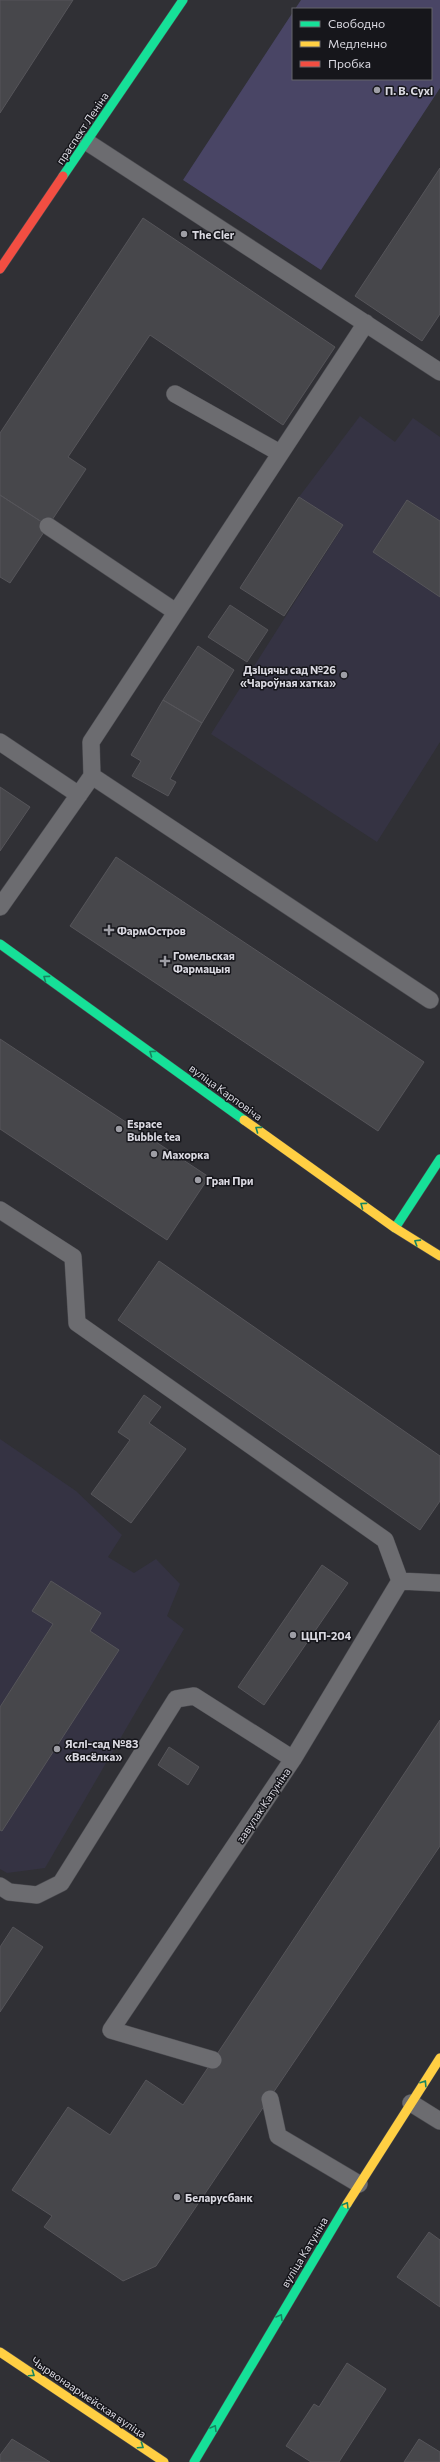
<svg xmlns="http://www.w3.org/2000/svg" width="440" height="2462" viewBox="0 0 440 2462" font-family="Commissioner,sans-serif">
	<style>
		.built { fill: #353343 }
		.green { fill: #494565 }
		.building { fill: #47474b; stroke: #56555a }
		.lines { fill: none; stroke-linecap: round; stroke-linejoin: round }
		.lane-casing { stroke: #4b4b50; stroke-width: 18 }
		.fast-casing { stroke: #4b4b50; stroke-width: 10 }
		.slow-casing { stroke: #4b4b50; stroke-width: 10 }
		.jam-casing { stroke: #4b4b50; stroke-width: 10 }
		.lane { stroke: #6c6c70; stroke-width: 17 }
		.fast { stroke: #16e098; stroke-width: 9 }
		.slow { stroke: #ffcf43; stroke-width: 9 }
		.jam { stroke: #f24e42; stroke-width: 9 }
		.oneway { stroke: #168560 }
		.poi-dot { fill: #9e9ea5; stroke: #16161b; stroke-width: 1.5 }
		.labels { text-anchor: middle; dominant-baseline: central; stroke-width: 3; stroke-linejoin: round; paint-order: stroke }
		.poi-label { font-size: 11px; font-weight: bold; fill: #dad9e1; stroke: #16161b; text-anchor: start }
		.street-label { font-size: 11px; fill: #dad9e1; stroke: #16161b }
	</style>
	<rect width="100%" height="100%" fill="#303035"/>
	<path class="built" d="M 360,416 L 395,442 L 413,418 L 440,437 L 440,742 L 377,842 L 211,734 L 343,526 L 299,497 Z
		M 0,1439 L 76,1491 L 122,1535 L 108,1557 L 134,1573 L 156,1559 L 180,1584 L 167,1616 L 184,1629 L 45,1868 L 7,1873 L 0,1869 Z"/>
	<path class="green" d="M 301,0 L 440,0 L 440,88 L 321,270 L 183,180 L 293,12 L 293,79 L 431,79 L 431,9 L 295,9 Z"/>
	<path class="building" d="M 0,0 L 73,0 L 0,113 Z
		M 440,168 L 440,314 L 422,341 L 355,296 Z
		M 143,218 L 335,347 L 283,425 L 150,335 L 68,457 L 86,469 L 48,526 L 0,495 L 0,433 Z
		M 0,495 L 48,526 L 10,583 L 0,577 Z
		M 299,497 L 343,525 L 284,616 L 240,588 Z
		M 407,500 L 440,521 L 440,597 L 373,552 Z
		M 230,605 L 268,630 L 247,662 L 208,637 Z
		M 198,646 L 234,670 L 202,723 L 163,700 Z
		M 163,700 L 202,723 L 170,779 L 176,782 L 168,796 L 132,776 L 141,761 L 131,755 Z
		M 0,787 L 30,807 L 0,851 Z
		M 116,857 L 424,1062 L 378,1131 L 70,926 Z
		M 0,1039 L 209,1177 L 167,1240 L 0,1129 Z
		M 159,1261 L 440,1456 L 440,1501 L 420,1530 L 118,1320 Z
		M 144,1395 L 161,1407 L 149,1423 L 186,1449 L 131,1523 L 91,1494 L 130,1440 L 118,1432 Z
		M 322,1565 L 348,1583 L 264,1705 L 238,1687 Z
		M 51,1581 L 101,1613 L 90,1631 L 119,1650 L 2,1831 L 0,1830 L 0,1707 L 53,1624 L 32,1611 Z
		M 440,1720 L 440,1846 L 156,2266 L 123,2281 L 44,2227 L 52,2216 L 12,2190 L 68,2107 L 110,2135 L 146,2080 L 183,2105 Z
		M 169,1747 L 199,1767 L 188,1785 L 158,1765 Z
		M 13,1927 L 43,1947 L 0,2012 L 0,1947 Z
		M 429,2232 L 440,2240 L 440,2307 L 397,2277 Z
		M 347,2363 L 386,2389 L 339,2462 L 311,2462 L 286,2446 L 314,2404 L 319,2407 Z
		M 12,2439 L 50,2462 L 0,2462 L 0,2455 Z
		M 419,2439 L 440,2452 L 440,2462 L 404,2462 Z"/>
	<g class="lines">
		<defs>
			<path id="lane" d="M 87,142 L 440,372
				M 175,394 L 280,453
				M 48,526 L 176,612
				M 0,742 L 79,795
				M 92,776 L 430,1000
				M 0,907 L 92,776 L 91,742 L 366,323
				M 0,1210 L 73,1257 L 77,1323 L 385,1540 L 400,1581 L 293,1759 L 111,2030 L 213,2060
				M 400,1581 L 440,1583
				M 0,1886 L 9,1892 L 37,1895 L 61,1883 L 176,1699 L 194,1696 L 293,1759
				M 270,2099 L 278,2136 L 359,2184
				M 411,2103 L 440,2121"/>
			<path id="fast" d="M 63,176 L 183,0
				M 0,944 L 244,1120
				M 395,1228 L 440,1159
				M 194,2462 L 347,2204"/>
			<path id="slow" d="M 244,1120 L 395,1228 L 440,1256
				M 347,2204 L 440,2058
				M 0,2352 L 164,2462"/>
			<path id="jam" d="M 0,269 L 63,176"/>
		</defs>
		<use href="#lane" class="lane-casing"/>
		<use href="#fast" class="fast-casing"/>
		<use href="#slow" class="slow-casing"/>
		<use href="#jam" class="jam-casing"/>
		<use href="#lane" class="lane"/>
		<use href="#fast" class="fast"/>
		<use href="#slow" class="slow"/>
		<use href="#jam" class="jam"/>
	</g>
	<defs><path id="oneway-chevron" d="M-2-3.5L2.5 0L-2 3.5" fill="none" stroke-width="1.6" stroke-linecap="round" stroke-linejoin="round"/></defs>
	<g class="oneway">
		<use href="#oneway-chevron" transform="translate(46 978) rotate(-144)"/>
		<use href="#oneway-chevron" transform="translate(152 1053) rotate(-144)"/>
		<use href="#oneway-chevron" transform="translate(258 1129) rotate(-144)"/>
		<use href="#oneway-chevron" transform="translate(363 1205) rotate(-144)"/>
		<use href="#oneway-chevron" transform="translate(417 1242) rotate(-148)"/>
		<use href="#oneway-chevron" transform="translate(424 2083) rotate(-57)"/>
		<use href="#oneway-chevron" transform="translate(346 2205) rotate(-59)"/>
		<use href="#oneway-chevron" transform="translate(280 2317) rotate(-59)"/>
		<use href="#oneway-chevron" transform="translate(32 2374) rotate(34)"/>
		<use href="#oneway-chevron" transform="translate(214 2428) rotate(-59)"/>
		<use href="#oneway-chevron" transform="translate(141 2446) rotate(34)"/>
	</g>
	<g class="poi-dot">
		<circle cx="377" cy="90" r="4"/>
		<circle cx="184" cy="234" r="4"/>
		<circle cx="344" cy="675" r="4"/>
		<path d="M107 924h4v4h4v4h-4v4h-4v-4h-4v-4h4z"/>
		<path d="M163 955h4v4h4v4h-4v4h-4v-4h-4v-4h4z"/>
		<circle cx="119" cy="1129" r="4"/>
		<circle cx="154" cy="1154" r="4"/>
		<circle cx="198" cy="1180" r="4"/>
		<circle cx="293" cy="1635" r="4"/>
		<circle cx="57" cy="1749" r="4"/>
		<circle cx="177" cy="2197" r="4"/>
	</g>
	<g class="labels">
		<g class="poi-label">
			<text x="385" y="90">П. В. Сухі</text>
			<text x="192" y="234">The Cler</text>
			<text x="336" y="669" text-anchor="end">Дзіцячы сад №26<tspan x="336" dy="13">«Чароўная хатка»</tspan></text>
			<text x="117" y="930">ФармОстров</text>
			<text x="173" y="955">Гомельская<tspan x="173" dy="13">Фармацыя</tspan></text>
			<text x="127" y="1123">Espace<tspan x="127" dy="13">Bubble tea</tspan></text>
			<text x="162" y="1154">Махорка</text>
			<text x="206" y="1180">Гран При</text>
			<text x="301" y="1635">ЦЦП-204</text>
			<text x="65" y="1743">Яслі-сад №83<tspan x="65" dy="13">«Вясёлка»</tspan></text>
			<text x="185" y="2197">Беларусбанк</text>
		</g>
		<g class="street-label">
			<text transform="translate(82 128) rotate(-56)">праспект Леніна</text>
			<text transform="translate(226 1092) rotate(36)">вуліца Карповіча</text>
			<text transform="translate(263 1805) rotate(-56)">завулак Катуніна</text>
			<text transform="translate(304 2252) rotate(-59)">вуліца Катуніна</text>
			<text transform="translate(89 2397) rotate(34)">Чырвонаармейская вуліца</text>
		</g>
	</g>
	<rect x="292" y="8" width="140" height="72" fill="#16161b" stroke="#64646a"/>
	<rect x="300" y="21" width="20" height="6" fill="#16e098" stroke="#64646a"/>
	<text x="328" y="28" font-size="12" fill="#dad9e1">Свободно</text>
	<rect x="300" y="41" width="20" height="6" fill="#ffcf43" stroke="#64646a"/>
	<text x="328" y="48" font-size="12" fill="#dad9e1">Медленно</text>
	<rect x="300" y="61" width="20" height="6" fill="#f24e42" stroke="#64646a"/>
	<text x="328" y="68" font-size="12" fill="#dad9e1">Пробка</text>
</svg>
